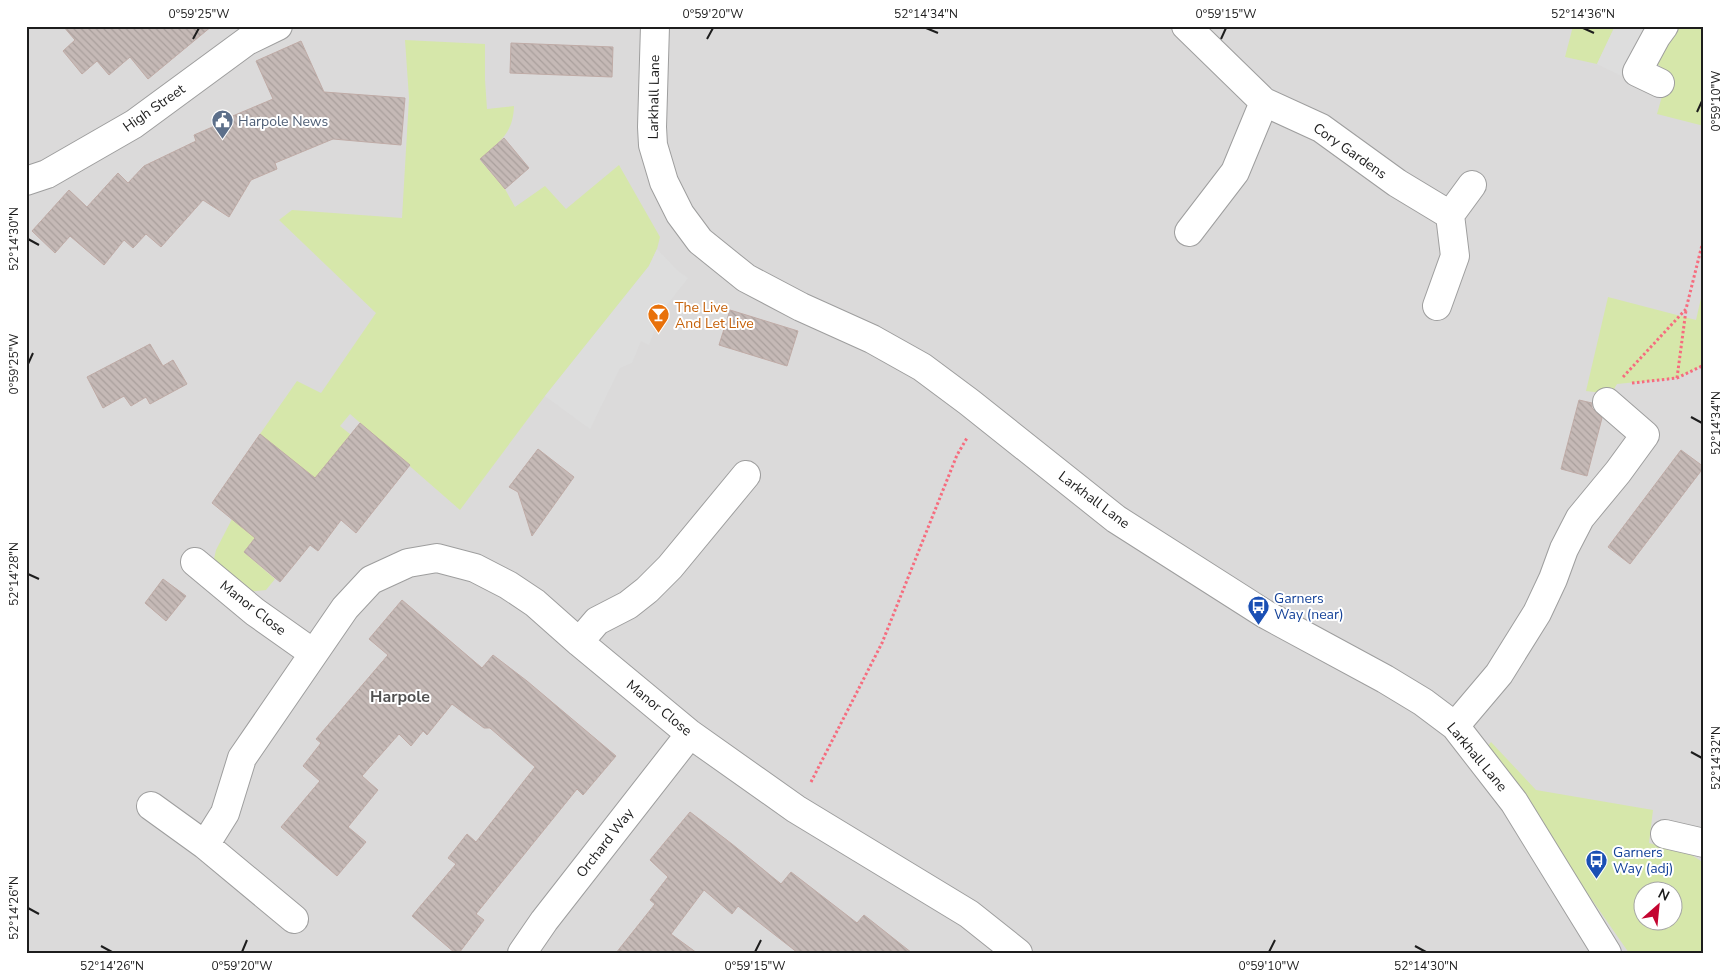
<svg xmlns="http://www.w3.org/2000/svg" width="1730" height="979" viewBox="0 0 1730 979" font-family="'Nunito Sans',sans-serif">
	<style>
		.residential { fill: #dbdada; fill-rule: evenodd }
		.grass { fill: #d6e7aa; fill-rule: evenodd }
		.parking { fill: #ddd }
		.building { fill: url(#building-back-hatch); stroke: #bfaba6 }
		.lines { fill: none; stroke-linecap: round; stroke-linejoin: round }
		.minor-casing { stroke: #9e9e9e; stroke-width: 30 }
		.path { stroke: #f66c7e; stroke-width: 3; stroke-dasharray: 2.5 2.5; stroke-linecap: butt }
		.minor { stroke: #fff; stroke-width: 28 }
		.ticks { fill: none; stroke: #1d1d1d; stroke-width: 2 }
		.labels { text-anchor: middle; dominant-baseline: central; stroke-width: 4; stroke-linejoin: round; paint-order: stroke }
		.street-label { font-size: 14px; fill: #1d1d1d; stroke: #fff }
		.service-label { font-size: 14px; fill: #4e5e75; stroke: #fff; text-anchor: start }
		.food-label { font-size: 14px; fill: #c56008; stroke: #fff; text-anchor: start }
		.transit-label { font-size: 14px; fill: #164399; stroke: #fff; text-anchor: start }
		.quarter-label { font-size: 16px; font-weight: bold; fill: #505050; stroke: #fff }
		.neatline { fill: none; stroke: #1d1d1d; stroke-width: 2 }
		.ticks-label { font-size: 12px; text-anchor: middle; fill: #1d1d1d }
	</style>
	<defs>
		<pattern id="building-back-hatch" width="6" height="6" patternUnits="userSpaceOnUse" patternTransform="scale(1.25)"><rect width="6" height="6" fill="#c5b9b6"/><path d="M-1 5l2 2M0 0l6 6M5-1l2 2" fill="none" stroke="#a99f9c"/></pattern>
	</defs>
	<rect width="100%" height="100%" fill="#eee8e3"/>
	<path class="residential" d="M 26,26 L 1704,26 L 1704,953 L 26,953 ZM 1642,892 L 1672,892 L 1672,922 L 1642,922 Z"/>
	<path class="grass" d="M 1573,26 L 1615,26 L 1597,64 L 1565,57 Z
		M 1677,26 L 1700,26 L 1704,31 L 1704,126 L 1657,114 L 1662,96 L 1671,77 L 1653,60 Z
		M 405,40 L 485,44 L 485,80 L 487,109 L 514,106 C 513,136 498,141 480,160 L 505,189 L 515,207 L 545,186 L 566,209 L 619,165 L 660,237 L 657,249 L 649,266 L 545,396 L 460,510 L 350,414 L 340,426 L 360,442 L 273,514 L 244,552 L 275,579 L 266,590 L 248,592 L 216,567 L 214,559 L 216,550 L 232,519 L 248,496 L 260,434 L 297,381 L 321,393 L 376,313 L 279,220 L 292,210 L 402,218 L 409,98 Z
		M 1704,285 L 1704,365 L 1677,378 L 1617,384 L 1611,394 L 1586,391 L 1608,297 L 1696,320 Z
		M 1491,742 L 1536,790 L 1653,810 L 1649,843 L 1690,854 L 1704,863 L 1704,953 L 1629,953 L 1581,884 L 1526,799 L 1487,747 ZM 1642,892 L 1672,892 L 1672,922 L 1642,922 Z"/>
	<path class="parking" d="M 1615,26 L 1677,26 L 1653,60 L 1671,77 L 1662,96 L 1597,64 Z
		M 657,249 L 678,271 L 688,278 L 662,311 L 649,345 L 641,341 L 632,363 L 620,368 L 590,429 L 545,396 L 649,266 Z"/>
	<path class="building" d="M 63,26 L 212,26 L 148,79 L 130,57 L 109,75 L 97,61 L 82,74 L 63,51 L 75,40 Z
		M 301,41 L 324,92 L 405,98 L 401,145 L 333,139 L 275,163 L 277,169 L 251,180 L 229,217 L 203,200 L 161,247 L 146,234 L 133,248 L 124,240 L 104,265 L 70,236 L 55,253 L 32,231 L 69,190 L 87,207 L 118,173 L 128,183 L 144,166 L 196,141 L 194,135 L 217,125 L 216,123 L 273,99 L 256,61 Z
		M 511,43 L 613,47 L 612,77 L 510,73 Z
		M 504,138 L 529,168 L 505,189 L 480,159 Z
		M 730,310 L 798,331 L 787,366 L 719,345 Z
		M 150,344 L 163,366 L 173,360 L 187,384 L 150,404 L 146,397 L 131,406 L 124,396 L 103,408 L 87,377 Z
		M 1579,400 L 1592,403 L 1592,408 L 1602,418 L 1587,476 L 1561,469 Z
		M 360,423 L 410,465 L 356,533 L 341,520 L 318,551 L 310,545 L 280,582 L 244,552 L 255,538 L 212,503 L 260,434 L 315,478 Z
		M 538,449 L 574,477 L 532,536 L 518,492 L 509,487 Z
		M 1681,450 L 1704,467 L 1630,564 L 1608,547 Z
		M 163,579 L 186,596 L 166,621 L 145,603 Z
		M 402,600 L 482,668 L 493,655 L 527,681 L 616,756 L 583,795 L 577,789 L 476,914 L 484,920 L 459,953 L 455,953 L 412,916 L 456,864 L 448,858 L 467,834 L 476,842 L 535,767 L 490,728 L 484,728 L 452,704 L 427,735 L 423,731 L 411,746 L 399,734 L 362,776 L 378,790 L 348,827 L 366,842 L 337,876 L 281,827 L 320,781 L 303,766 L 321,743 L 316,739 L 388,655 L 369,639 Z
		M 690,812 L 732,844 L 781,884 L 791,872 L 857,923 L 864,915 L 912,953 L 798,953 L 738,906 L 732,914 L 704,890 L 671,934 L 697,953 L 616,953 L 655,904 L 650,900 L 668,877 L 650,860 Z"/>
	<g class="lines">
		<defs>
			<path id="minor" d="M 655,26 L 652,127 L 653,145 L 664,182 L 680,214 L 700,241 L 746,278 L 801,307 L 872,339 L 922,367 L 969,402 L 1116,519 L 1265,614 L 1385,679 L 1423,702 L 1455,726 L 1514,802 L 1607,953
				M 1186,26 L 1264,102 L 1321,128 L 1397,183 L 1450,215
				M 1660,83 L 1637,72 L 1656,37 L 1664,26
				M 26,181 L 47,174 L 134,124 L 247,41 L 278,26
				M 1189,232 L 1235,172 L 1264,102
				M 1437,306 L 1455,256 L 1450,215 L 1472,185
				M 195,562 L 255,612 L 313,653
				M 579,642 L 597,621 L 628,605 L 647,590 L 670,567 L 746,475
				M 1455,726 L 1499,674 L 1537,613 L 1553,579 L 1564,549 L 1580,518 L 1618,472 L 1645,435 L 1607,402
				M 151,806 L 205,845 L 294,919
				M 1665,834 L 1704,843
				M 205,845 L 225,813 L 242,758 L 345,608 L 371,580 L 408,563 L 437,558 L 475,568 L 508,585 L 535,603 L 579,642 L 690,734 L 796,809 L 969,914 L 1018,953
				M 522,953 L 544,921 L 690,734"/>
		</defs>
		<use href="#minor" class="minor-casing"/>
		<path class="path" d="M 1623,377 L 1686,309 L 1704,237
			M 1677,378 L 1686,310
			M 1632,383 L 1677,378 L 1704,365
			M 811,782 L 882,643 L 957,455 L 967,438"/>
		<use href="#minor" class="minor"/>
	</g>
	<path class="ticks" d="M 926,28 L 938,33M 1583,28 L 1594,33M 193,39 L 199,28M 707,39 L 713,28M 1221,39 L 1226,28M 1697,112 L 1702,101M 28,239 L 39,245M 28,364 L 33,353M 1691,417 L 1702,423M 28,574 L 39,579M 1691,752 L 1702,758M 28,908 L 39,914M 101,946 L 112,952M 1415,946 L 1426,952M 242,952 L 247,940M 755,952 L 761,940M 1269,952 L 1275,940"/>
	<defs>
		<symbol id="civic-pin" viewBox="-11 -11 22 30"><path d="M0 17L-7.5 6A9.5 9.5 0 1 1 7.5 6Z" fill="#5c6f8a" stroke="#fff"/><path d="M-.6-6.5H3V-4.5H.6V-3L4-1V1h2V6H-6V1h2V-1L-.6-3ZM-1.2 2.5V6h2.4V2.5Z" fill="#fff"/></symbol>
		<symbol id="bar-pin" viewBox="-11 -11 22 30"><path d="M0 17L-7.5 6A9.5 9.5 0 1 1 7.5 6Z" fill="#e8710a" stroke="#fff"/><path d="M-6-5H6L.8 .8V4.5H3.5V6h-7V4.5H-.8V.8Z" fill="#fff"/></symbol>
		<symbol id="bus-pin" viewBox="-11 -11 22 30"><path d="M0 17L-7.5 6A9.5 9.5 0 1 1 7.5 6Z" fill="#1a4fb4" stroke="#fff"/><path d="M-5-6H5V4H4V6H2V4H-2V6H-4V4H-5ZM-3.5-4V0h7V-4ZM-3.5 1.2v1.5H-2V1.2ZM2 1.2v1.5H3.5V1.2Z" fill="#fff"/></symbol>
	</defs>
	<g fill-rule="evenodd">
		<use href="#civic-pin" x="210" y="108" width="25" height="34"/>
		<use href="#bar-pin" x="646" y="302" width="25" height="34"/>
		<use href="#bus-pin" x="1246" y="594" width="25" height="34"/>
		<use href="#bus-pin" x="1584" y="848" width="25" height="34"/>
	</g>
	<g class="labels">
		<g class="street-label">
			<text transform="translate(654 97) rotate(-89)">Larkhall Lane</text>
			<text transform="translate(154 108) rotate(-35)">High Street</text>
			<text transform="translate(1350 151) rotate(35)">Cory Gardens</text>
			<text transform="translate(1094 500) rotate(37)">Larkhall Lane</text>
			<text transform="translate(253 608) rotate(38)">Manor Close</text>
			<text transform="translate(659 708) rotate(39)">Manor Close</text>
			<text transform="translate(1477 757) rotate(50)">Larkhall Lane</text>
			<text transform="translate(605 843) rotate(-52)">Orchard Way</text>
		</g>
		<g class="service-label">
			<text x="238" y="121">Harpole News</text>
		</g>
		<g class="food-label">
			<text x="675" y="307">The Live<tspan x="675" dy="16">And Let Live</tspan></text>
		</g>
		<g class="transit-label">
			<text x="1274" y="598">Garners<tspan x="1274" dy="16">Way (near)</tspan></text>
			<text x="1613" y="852">Garners<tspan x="1613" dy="16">Way (adj)</tspan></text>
		</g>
		<g class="quarter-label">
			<text x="400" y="697">Harpole</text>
		</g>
	</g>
	<rect width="1730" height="979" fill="none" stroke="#ffffff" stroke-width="55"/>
	<g transform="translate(1658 906) rotate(27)"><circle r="24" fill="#ffffff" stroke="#a5a5a5"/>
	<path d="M0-4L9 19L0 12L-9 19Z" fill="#c40531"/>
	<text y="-8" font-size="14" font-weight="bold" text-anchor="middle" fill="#1d1d1d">N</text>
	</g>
	<rect x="28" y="28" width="1674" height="924" class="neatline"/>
	<g class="ticks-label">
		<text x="199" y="18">0°59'25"W</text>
		<text x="713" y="18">0°59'20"W</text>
		<text x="926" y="18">52°14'34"N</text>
		<text x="1226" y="18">0°59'15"W</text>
		<text x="1583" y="18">52°14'36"N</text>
		<text transform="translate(1716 101) rotate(-90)" y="4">0°59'10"W</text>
		<text transform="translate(14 239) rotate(-90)" y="4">52°14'30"N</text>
		<text transform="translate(14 364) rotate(-90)" y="4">0°59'25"W</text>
		<text transform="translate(1716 423) rotate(-90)" y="4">52°14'34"N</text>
		<text transform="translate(14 574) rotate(-90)" y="4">52°14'28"N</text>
		<text transform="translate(1716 758) rotate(-90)" y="4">52°14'32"N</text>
		<text transform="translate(14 908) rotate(-90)" y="4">52°14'26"N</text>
		<text x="112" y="970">52°14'26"N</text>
		<text x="242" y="970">0°59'20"W</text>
		<text x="755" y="970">0°59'15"W</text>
		<text x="1269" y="970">0°59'10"W</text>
		<text x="1426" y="970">52°14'30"N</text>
	</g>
</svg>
